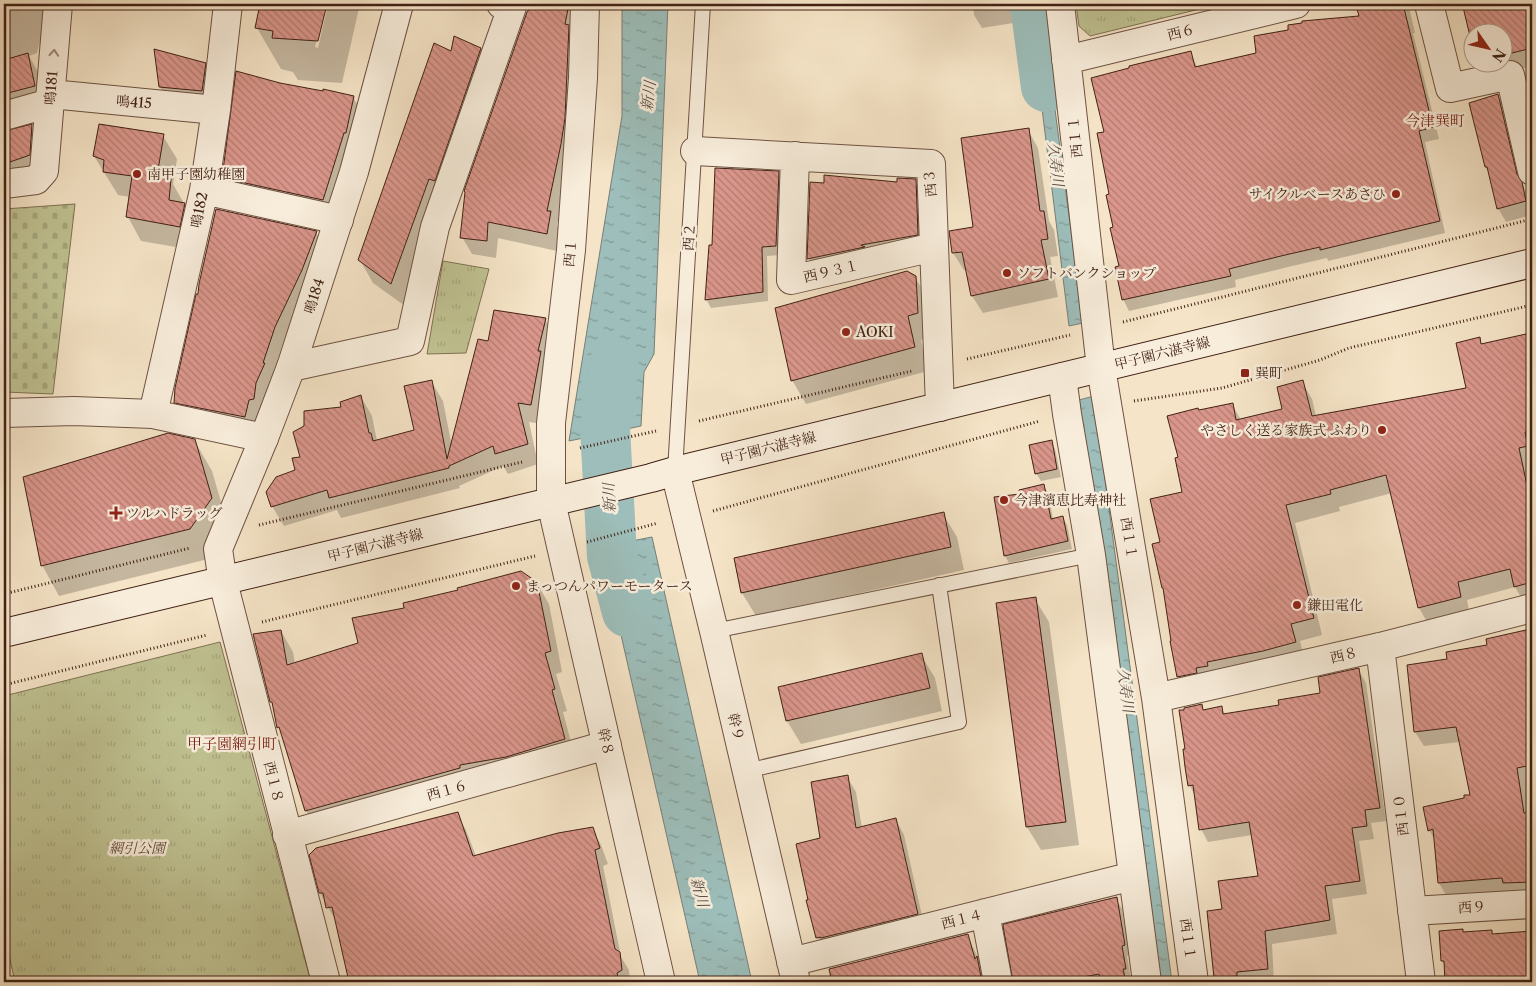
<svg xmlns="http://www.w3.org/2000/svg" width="1536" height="986" viewBox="0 0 1536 986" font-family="'Libre Caslon Text','Noto Serif JP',serif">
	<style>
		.cemetery { fill: url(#cemetery-stones); stroke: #807254 }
		.park { fill: url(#park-tufts); stroke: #807254 }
		.water { fill: url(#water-ripples); stroke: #787f78 }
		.shadow { fill: #0003 }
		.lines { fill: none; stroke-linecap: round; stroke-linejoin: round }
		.river { stroke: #9dbeba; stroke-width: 50 }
		.building { fill: url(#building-back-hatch); stroke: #412115 }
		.service-casing { stroke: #6e5242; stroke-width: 16 }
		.minor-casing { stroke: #6e5242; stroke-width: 30 }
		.tertiary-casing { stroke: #6e5242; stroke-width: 30 }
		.secondary-casing { stroke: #412115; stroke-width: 30 }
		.path { stroke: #412115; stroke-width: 3; stroke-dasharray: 1 2.5; stroke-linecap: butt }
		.service { stroke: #f8eddb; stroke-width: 14 }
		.minor { stroke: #f8eddb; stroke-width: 28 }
		.tertiary { stroke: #f8eddb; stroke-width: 28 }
		.secondary { stroke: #f8eddb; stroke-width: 28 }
		.oneway { stroke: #9c8778 }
		.poi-dot { fill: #8f2418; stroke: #f8eddb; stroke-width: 2 }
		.labels { text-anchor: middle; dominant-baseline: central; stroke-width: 5; stroke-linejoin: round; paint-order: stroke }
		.street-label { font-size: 14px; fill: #412115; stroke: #f8eddb }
		.poi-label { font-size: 14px; fill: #412115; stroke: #f8eddb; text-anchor: start }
		.park-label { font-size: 14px; font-style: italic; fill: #614934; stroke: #f8eddb }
		.water-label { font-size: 15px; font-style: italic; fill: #5d5047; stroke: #f8eddb }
		.neighbourhood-label { font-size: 15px; fill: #7a1f14; stroke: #f8eddb }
	</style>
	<defs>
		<pattern id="cemetery-stones" width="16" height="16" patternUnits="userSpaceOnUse" patternTransform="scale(1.25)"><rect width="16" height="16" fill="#c0c292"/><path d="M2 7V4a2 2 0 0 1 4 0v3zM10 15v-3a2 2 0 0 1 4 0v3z" fill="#a6a67d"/></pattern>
		<pattern id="park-tufts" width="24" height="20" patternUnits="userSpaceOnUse" patternTransform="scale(1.25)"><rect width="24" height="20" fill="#c0c292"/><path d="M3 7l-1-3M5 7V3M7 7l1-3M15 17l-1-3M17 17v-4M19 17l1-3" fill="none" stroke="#a6a67d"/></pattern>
		<pattern id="water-ripples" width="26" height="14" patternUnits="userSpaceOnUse" patternTransform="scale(1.25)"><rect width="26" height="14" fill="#9dbeba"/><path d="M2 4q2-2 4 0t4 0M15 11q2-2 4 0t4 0" fill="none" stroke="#829a96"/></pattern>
		<pattern id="building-back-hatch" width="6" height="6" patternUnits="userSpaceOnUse" patternTransform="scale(1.25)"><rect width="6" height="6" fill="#da968b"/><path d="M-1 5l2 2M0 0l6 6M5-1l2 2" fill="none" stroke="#b27a70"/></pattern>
	</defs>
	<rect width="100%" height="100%" fill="#f5e4c7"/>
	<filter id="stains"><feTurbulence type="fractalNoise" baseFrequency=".004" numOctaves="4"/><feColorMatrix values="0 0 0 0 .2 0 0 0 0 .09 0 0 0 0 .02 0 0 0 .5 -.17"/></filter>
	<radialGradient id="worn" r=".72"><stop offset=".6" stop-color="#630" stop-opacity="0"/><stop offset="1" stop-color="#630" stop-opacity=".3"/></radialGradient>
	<path class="cemetery" d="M 75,204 L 53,394 L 4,392 L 4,209 Z"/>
	<path class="park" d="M 1076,4 L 1220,4 L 1090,36 L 1079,26 Z
		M 443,261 L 489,269 L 466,353 L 427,354 Z
		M 220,642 L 311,982 L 15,982 L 4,932 L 4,696 Z"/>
	<path class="water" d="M 622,4 L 668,4 L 654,354 L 644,372 L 641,426 L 569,441 L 622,116 Z
		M 1043,18 L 1083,323 L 1069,326 L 1031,20 Z
		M 1094,396 L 1172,982 L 1158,982 L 1079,400 Z
		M 652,537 L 752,982 L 700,982 L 601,547 Z"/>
	<path class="shadow" d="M 4,4 L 67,4 L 66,33 L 41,36 L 37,53 L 29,56 L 37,70 L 44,102 L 4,120 L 4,61 L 10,59 L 4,49 Z
		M 262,4 L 325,4 L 315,47 L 318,48 L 328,4 L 360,4 L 342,83 L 298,80 L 293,72 L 281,69 L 257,28 Z
		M 520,4 L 582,4 L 571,162 L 557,225 L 560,230 L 557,251 L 498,238 L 496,258 L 472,254 L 462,237 L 531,8 Z
		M 973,4 L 1018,4 L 1020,22 L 982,28 L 974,15 Z
		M 1385,4 L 1406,4 L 1410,11 L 1415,33 L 1413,33 L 1439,139 L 1425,142 L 1445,233 L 1328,261 L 1327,258 L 1288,267 L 1235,280 L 1236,287 L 1129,311 L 1123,299 L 1110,195 L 1105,133 L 1190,53 L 1198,68 L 1257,53 L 1360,17 L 1359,10 Z
		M 1483,4 L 1532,4 L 1532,66 L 1486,77 L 1478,62 L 1504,62 L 1504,32 L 1474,32 L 1464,8 Z
		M 480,49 L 494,73 L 405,306 L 373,283 L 360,260 L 452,53 Z
		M 205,64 L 223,95 L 178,118 L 160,87 Z
		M 280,84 L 353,97 L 364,116 L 333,218 L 234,196 L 223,178 Z
		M 1498,96 L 1506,109 L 1524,188 L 1529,197 L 1532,212 L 1532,215 L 1506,222 L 1498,208 L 1490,174 L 1486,167 L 1470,103 Z
		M 31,126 L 40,142 L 38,171 L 4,182 L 4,132 Z
		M 1028,130 L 1038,148 L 1049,221 L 1054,230 L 1058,256 L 1050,257 L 1058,297 L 983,313 L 972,296 L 967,270 L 964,270 L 953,253 L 974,228 Z
		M 163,136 L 177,159 L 173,184 L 198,228 L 193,250 L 141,241 L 128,217 L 130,197 L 118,195 L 94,156 Z
		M 778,172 L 783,182 L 781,255 L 767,256 L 768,301 L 711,308 L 706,299 L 713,247 Z
		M 915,180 L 920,189 L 922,244 L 814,268 L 809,259 L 811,183 L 898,183 Z
		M 316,232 L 325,248 L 311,286 L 283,343 L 254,433 L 184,418 L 175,402 Z
		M 915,277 L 929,301 L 931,337 L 921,340 L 928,371 L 806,404 L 792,380 Z
		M 545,319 L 556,339 L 542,424 L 529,422 L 538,464 L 508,474 L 503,466 L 459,486 L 460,488 L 341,518 L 337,510 L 284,526 L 272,506 L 297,471 L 301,458 L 343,408 L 361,397 L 372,416 L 377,441 L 415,431 L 431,381 L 443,401 L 452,447 L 489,343 Z
		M 1532,334 L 1532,464 L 1528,465 L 1532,485 L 1532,602 L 1525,604 L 1515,587 L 1467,600 L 1470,615 L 1429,625 L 1419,608 L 1392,493 L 1339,507 L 1340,511 L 1295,523 L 1322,635 L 1300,641 L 1305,660 L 1188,694 L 1178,677 L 1165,592 L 1162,543 L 1183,493 L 1180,458 L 1199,411 L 1232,404 L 1241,420 L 1284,410 L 1302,382 L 1312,399 L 1316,416 L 1467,389 L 1479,339 L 1483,345 Z
		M 194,440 L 212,471 L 229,529 L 208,559 L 59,596 L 42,565 Z
		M 1051,442 L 1055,449 L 1061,477 L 1041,481 L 1036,473 Z
		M 1044,486 L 1048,493 L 1053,519 L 1063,518 L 1067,525 L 1072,549 L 1009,563 L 1005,556 L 1021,495 Z
		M 943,514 L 957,537 L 964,570 L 756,616 L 742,593 Z
		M 536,582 L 549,604 L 562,672 L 556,674 L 567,711 L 563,712 L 576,761 L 318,832 L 306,811 L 282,734 L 279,727 L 274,707 L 271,702 L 281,631 L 293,652 L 295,664 L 359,644 Z
		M 1035,599 L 1049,622 L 1079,845 L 1041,850 L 1027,827 Z
		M 1526,632 L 1532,643 L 1532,890 L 1447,897 L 1439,883 L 1436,842 L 1429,830 L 1471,796 L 1460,742 L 1424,746 L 1415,732 L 1449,660 Z
		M 921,655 L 935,678 L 942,711 L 801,744 L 787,721 Z
		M 1358,669 L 1366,683 L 1386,821 L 1371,823 L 1374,839 L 1359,841 L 1367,894 L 1332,899 L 1337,934 L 1272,944 L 1274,982 L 1218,982 L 1216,978 L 1209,912 L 1223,910 L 1259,877 L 1252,835 L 1208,842 L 1201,829 L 1195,796 L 1190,786 L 1187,767 L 1187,750 L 1201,705 L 1204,711 L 1221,708 L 1226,715 L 1280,706 L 1322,695 Z
		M 847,777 L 856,792 L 862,828 L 896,820 L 904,835 L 925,929 L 826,953 L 817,937 L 810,900 L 822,839 Z
		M 457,814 L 466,830 L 476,856 L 592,829 L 601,845 L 608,864 L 603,866 L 621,957 L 629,970 L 630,982 L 549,982 L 548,979 L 547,982 L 346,982 L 345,979 L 350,978 L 337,923 L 320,893 Z
		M 1116,899 L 1122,909 L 1130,955 L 1127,956 L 1131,979 L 1128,980 L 1129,982 L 1014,982 L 1015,980 Z
		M 1462,931 L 1464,933 L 1492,932 L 1493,935 L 1532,932 L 1532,982 L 1446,982 L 1446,967 L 1442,961 Z
		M 967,935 L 983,968 L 985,982 L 834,982 L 830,969 Z"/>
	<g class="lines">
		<path class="river" d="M 1035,4 L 1046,87
			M 614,365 L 605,428 L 612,556 L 627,612"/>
	</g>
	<path class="building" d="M 260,4 L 327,4 L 318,41 L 272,38 L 273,31 L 255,28 Z
		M 534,4 L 569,4 L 565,24 L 569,25 L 565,118 L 561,144 L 547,211 L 551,211 L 547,234 L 488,222 L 487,241 L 460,238 L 465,192 L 464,191 L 527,12 Z
		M 1379,4 L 1403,4 L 1433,127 L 1419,131 L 1440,221 L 1320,250 L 1320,247 L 1281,256 L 1229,269 L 1231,276 L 1122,300 L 1115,267 L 1119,266 L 1110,228 L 1113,227 L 1106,195 L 1109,194 L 1097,133 L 1104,132 L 1091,78 L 1129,68 L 1129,66 L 1191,51 L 1195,67 L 1256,53 L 1254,36 L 1288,30 L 1288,25 L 1302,23 L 1302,21 L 1359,16 L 1357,9 Z
		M 1478,4 L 1532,4 L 1532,48 L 1504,55 L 1504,32 L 1474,32 L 1474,53 L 1463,7 Z
		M 454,36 L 481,48 L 435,181 L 429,179 L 391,284 L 358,260 L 434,43 L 451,51 Z
		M 154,49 L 206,63 L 202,91 L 159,87 Z
		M 28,53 L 35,86 L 4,94 L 4,60 Z
		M 236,71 L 280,83 L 323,91 L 323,89 L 354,96 L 346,133 L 344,133 L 323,200 L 222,178 Z
		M 1498,94 L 1517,174 L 1522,182 L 1526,201 L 1497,209 L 1487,167 L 1485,167 L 1469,103 Z
		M 32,124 L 30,155 L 4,164 L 4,131 Z
		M 99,124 L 164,134 L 157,176 L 171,179 L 169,200 L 185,203 L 180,227 L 126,217 L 132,176 L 103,172 L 104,160 L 93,156 Z
		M 1029,128 L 1040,211 L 1044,211 L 1048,239 L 1041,240 L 1049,279 L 971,296 L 962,252 L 952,253 L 949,231 L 973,227 L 961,138 Z
		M 715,168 L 779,171 L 776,246 L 762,247 L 763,292 L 705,300 L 709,245 L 712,245 Z
		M 824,175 L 897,182 L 897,178 L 916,179 L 918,235 L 861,245 L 865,247 L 807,259 L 810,182 L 824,183 Z
		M 216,209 L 317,231 L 302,270 L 275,327 L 263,363 L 265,363 L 256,383 L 254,399 L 249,400 L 245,417 L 174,403 L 175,388 L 196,294 L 198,294 L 199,284 Z
		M 907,271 L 916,276 L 918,313 L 908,316 L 915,347 L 791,381 L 775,308 Z
		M 494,310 L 546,318 L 538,351 L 541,351 L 531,405 L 518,403 L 528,444 L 495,454 L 493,446 L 449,466 L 449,468 L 329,498 L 327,490 L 271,507 L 266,492 L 276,477 L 295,470 L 292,458 L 300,457 L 293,432 L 304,426 L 304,411 L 341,407 L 340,402 L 361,395 L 369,433 L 371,433 L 373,441 L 414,430 L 404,386 L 432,380 L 447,459 L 478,339 L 488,341 Z
		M 1526,334 L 1532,363 L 1532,430 L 1525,432 L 1528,446 L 1519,448 L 1532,509 L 1532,582 L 1514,587 L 1510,569 L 1458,582 L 1461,597 L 1418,608 L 1386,475 L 1330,490 L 1331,494 L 1286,505 L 1314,618 L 1291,624 L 1296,642 L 1263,651 L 1207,662 L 1208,666 L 1196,668 L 1197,673 L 1177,677 L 1170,641 L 1171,641 L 1163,588 L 1162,588 L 1152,544 L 1160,542 L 1150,499 L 1182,492 L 1175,458 L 1178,457 L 1167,416 L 1198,408 L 1199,410 L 1233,403 L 1236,420 L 1282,409 L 1277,387 L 1303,380 L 1312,416 L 1466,388 L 1456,343 L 1480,337 L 1481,344 Z
		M 168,433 L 195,439 L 212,498 L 190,529 L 41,566 L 23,477 Z
		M 1052,440 L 1057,469 L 1035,474 L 1029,445 Z
		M 1044,484 L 1051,519 L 1063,516 L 1068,541 L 1004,556 L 994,497 L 1020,494 L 1019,490 Z
		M 944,512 L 951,547 L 741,593 L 734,558 Z
		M 521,571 L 537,582 L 551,651 L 545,653 L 555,689 L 552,690 L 565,739 L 506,757 L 460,765 L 460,768 L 305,811 L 279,727 L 277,728 L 272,702 L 270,702 L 253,634 L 281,630 L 287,665 L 358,643 L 352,618 L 404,608 L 403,603 L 458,590 L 457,588 Z
		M 1036,597 L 1066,822 L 1026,827 L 996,603 Z
		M 1526,630 L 1532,658 L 1532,765 L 1517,768 L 1524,813 L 1532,813 L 1532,882 L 1503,883 L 1502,878 L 1438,883 L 1433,829 L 1428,831 L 1423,807 L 1464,798 L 1464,795 L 1470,795 L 1456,727 L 1414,732 L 1407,665 L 1447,659 L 1446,652 L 1487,645 L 1486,639 Z
		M 922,653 L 930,688 L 786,721 L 778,687 Z
		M 1359,668 L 1380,808 L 1365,810 L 1367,826 L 1352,828 L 1360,881 L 1325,886 L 1330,920 L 1265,931 L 1268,969 L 1237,972 L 1237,976 L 1214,978 L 1207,911 L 1222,909 L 1218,881 L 1258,876 L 1249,822 L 1199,830 L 1193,785 L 1188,786 L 1185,767 L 1183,749 L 1185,749 L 1179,710 L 1184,710 L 1184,708 L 1202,704 L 1203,710 L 1222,706 L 1223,714 L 1279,705 L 1278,700 L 1320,693 L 1318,677 Z
		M 848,775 L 856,828 L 896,818 L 918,914 L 821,938 L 821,937 L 816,938 L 806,900 L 808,900 L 796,844 L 820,838 L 811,782 Z
		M 458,812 L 473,856 L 558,833 L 593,827 L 600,848 L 595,850 L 615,949 L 620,952 L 622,970 L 617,973 L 619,982 L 349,982 L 332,907 L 326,908 L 323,893 L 319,893 L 309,855 L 316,848 Z
		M 1117,897 L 1125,945 L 1122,946 L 1126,969 L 1123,969 L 1126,982 L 1101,982 L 1099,974 L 1059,982 L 1013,982 L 1003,926 L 1004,924 Z
		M 1463,929 L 1463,932 L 1492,930 L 1492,934 L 1532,931 L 1532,982 L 1445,982 L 1444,961 L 1441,961 L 1439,931 Z
		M 968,934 L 975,959 L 977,956 L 982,982 L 832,982 L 829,969 Z"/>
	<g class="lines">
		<defs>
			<path id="service" d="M 675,471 L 703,4
				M 714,631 L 1091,555
				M 746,771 L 959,722 L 939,585"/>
			<path id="minor" d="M 585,4 L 583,78 L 571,250 L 551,423 L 551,502 L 661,982
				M 1060,4 L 1101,368 L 1156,698 L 1194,982
				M 1429,4 L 1450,88 L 1510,75 L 1532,171
				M 1066,60 L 1296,4
				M 51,94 L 216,110
				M 4,116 L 50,103
				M 695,151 L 931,164 L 940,407
				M 795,156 L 791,280 L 934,247
				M 4,184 L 36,180 L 44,171 L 58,4
				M 204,190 L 339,220
				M 291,367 L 410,341 L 435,227 L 512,7 L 501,4
				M 1062,377 L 1067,414 L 1091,555 L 1147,982
				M 4,413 L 74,411 L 153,414 L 264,438
				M 153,414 L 204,190 L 216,110 L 228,4
				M 675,471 L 714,631 L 796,982
				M 223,582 L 326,982
				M 1380,647 L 1421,982
				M 1156,698 L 1380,647 L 1532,608
				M 287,835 L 607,745
				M 1412,911 L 1532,904
				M 985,913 L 998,982
				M 791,962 L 1133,876"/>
			<path id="tertiary" d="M 223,582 L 218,549 L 264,438 L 291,367 L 354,172 L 399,4"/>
			<path id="secondary" d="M 4,633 L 651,478 L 675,471 L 1532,263"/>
		</defs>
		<use href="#service" class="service-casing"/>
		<use href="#minor" class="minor-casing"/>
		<use href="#tertiary" class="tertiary-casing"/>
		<use href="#secondary" class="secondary-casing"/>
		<path class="path" d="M 1123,322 L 1532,219
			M 967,359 L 1070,335
			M 1134,401 L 1222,388 L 1320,360 L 1349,348 L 1532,305
			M 699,421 L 912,371
			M 580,448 L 656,431
			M 713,511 L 1040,421
			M 259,525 L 522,462
			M 587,542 L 658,523
			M 4,594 L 190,548
			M 262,622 L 535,556
			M 4,685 L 207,635"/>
		<use href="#service" class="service"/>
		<use href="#minor" class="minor"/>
		<use href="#tertiary" class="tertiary"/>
		<use href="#secondary" class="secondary"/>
	</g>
	<defs><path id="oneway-chevron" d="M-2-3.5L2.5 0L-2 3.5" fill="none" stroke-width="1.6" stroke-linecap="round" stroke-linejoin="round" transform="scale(1.25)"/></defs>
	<use class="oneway" href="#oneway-chevron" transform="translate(54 53) rotate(-86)"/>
	<g class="poi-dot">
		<circle cx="137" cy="174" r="5"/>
		<circle cx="1396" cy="194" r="5"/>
		<circle cx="1007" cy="273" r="5"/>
		<circle cx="846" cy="332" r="5"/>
		<rect x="1240" y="368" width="10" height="10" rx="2.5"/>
		<circle cx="1382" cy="430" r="5"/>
		<circle cx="1004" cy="500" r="5"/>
		<path d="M113.5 505.5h5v5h5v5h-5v5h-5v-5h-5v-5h5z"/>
		<circle cx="516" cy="586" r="5"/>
		<circle cx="1297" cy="605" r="5"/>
	</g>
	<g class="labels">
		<g class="street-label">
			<text transform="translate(1181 32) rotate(-14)">西６</text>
			<text transform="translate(51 88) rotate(-85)">鳴181</text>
			<text transform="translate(134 102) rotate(5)">鳴415</text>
			<text transform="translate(1075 137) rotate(-96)">西１１</text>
			<text transform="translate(930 183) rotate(-96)">西３</text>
			<text transform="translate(199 210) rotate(-78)">鳴182</text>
			<text transform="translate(689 237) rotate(-86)">西２</text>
			<text transform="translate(570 253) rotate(-84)">西１</text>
			<text transform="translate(831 271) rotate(-13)">西９３１</text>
			<text transform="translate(314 296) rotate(-72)">鳴184</text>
			<text transform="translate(1162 353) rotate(-14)">甲子園六湛寺線</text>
			<text transform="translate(768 448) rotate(-14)">甲子園六湛寺線</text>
			<text transform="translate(1129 538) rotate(81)">西１１</text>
			<text transform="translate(375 545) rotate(-14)">甲子園六湛寺線</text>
			<text transform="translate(1344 655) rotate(-13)">西８</text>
			<text transform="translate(736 727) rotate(77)">幹９</text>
			<text transform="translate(606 742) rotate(77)">幹８</text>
			<text transform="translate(274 782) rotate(76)">西１８</text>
			<text transform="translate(447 790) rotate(-16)">西１６</text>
			<text transform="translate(1401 815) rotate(-97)">西１０</text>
			<text transform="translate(1472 907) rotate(-3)">西９</text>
			<text transform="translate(962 919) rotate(-14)">西１４</text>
			<text transform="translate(1188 939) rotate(82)">西１１</text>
		</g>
		<g class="poi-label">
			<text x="147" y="174">南甲子園幼稚園</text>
			<text x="1386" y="194" text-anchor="end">サイクルベースあさひ</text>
			<text x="1017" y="273">ソフトバンクショップ</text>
			<text x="856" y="332">AOKI</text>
			<text x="1255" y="373">巽町</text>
			<text x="1372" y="430" text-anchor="end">やさしく送る家族式 ふわり</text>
			<text x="1014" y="500">今津濱恵比寿神社</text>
			<text x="126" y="513">ツルハドラッグ</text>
			<text x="526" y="586">まっつんパワーモータース</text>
			<text x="1307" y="605">鎌田電化</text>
		</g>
		<g class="park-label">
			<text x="137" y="848">網引公園</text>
		</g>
		<g class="water-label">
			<text transform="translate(648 96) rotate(-83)">新川</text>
			<text transform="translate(1056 164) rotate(83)">久寿川</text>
			<text transform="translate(609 498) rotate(-93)">新川</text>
			<text transform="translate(1126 690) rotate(82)">久寿川</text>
			<text transform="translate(700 892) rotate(75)">新川</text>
		</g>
		<g class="neighbourhood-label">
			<text x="1435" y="120">今津巽町</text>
			<text x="232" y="743">甲子園網引町</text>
		</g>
	</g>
	<rect width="1536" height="986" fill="none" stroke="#f5e4c7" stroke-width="20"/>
	<rect x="5" y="5" width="1526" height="976" fill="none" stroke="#412115" stroke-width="2.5"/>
	<rect x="10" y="10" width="1516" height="966" fill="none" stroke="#412115"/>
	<g transform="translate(1488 48) rotate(124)"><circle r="24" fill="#f8eddb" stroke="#af9b8c"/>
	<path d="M0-4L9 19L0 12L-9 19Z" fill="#8f2418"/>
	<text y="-8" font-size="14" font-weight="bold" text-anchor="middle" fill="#412115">N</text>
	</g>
	<rect width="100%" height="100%" filter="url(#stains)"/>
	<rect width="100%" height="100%" fill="url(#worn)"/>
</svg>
